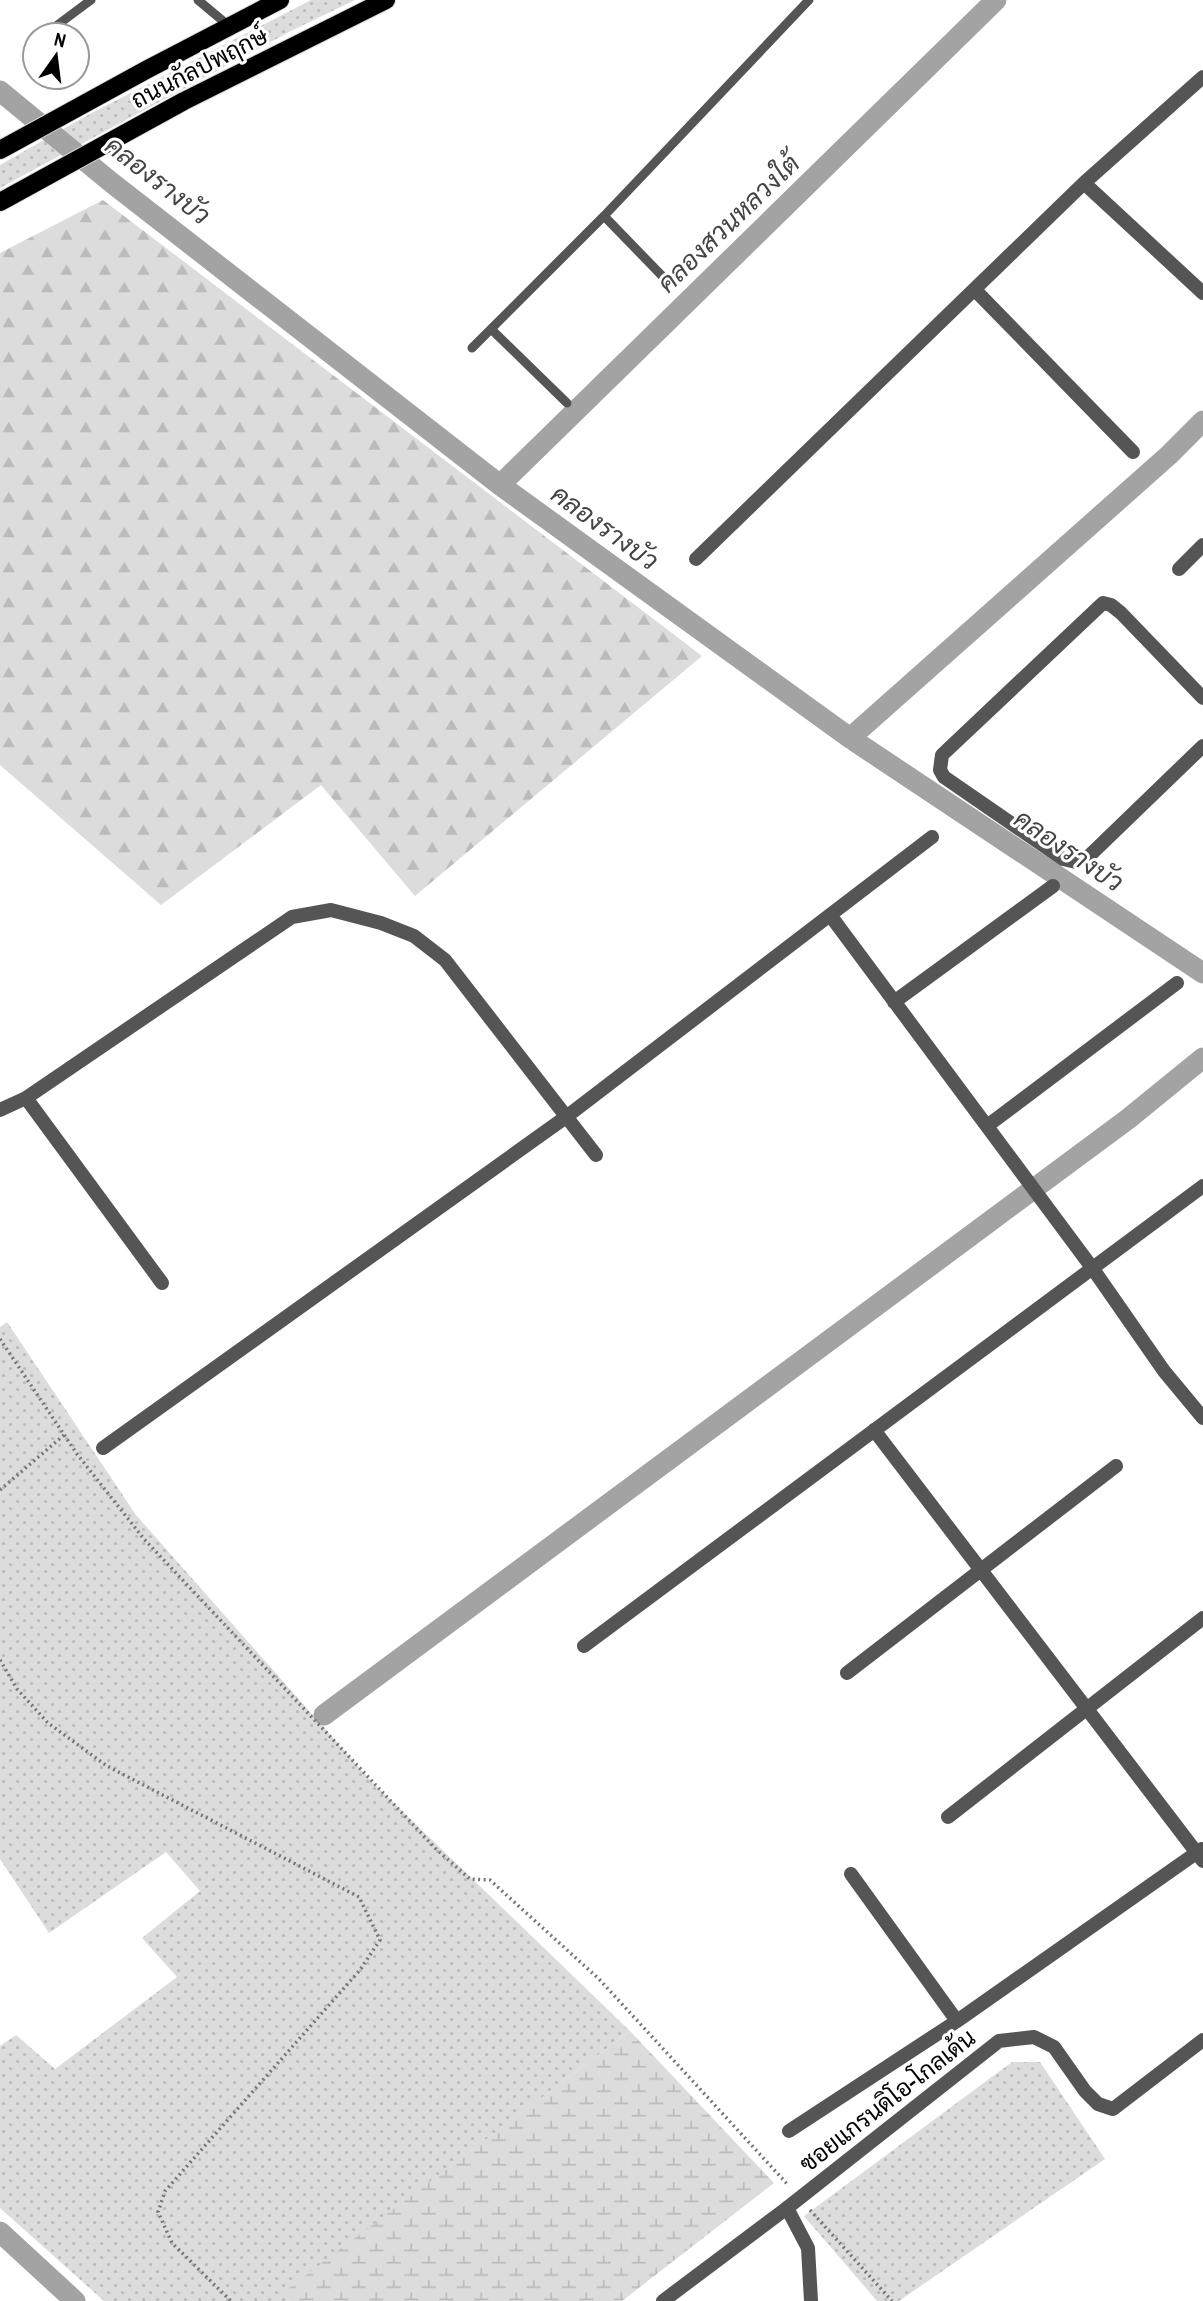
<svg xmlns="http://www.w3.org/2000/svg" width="1203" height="2301" viewBox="0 0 1203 2301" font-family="'Archivo Narrow',Sarabun,sans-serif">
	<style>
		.grass { fill: url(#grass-dots) }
		.forest { fill: url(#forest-firs) }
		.wetland { fill: url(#wetland-marsh) }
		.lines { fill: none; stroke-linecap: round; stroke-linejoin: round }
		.canal { stroke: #a3a3a3; stroke-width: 21 }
		.primary-casing { stroke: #dbdbdb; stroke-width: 20 }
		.path { stroke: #777; stroke-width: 3.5; stroke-dasharray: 2 3.5; stroke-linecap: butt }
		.service { stroke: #555; stroke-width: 9 }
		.minor { stroke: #555; stroke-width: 14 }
		.tertiary { stroke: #555; stroke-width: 14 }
		.primary { stroke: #000; stroke-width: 18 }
		.labels { text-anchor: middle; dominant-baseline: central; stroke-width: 6; stroke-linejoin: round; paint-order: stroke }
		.street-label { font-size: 24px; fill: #000; stroke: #fff }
		.water-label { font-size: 26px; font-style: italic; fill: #444; stroke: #fff }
	</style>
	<defs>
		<pattern id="grass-dots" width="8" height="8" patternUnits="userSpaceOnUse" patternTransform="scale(1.75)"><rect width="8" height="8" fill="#dcdcdc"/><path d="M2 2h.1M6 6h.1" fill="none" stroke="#bbb" stroke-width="1.8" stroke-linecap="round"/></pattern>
		<pattern id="forest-firs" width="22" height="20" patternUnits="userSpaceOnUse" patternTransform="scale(1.75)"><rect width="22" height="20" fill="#dcdcdc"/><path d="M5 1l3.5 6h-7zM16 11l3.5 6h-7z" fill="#bbb"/></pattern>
		<pattern id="wetland-marsh" width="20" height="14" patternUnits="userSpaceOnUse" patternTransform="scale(1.75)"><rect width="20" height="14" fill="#dcdcdc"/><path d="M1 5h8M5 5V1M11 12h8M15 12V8" fill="none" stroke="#bbb"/></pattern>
	</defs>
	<rect width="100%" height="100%" fill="#fff"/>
	<path class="grass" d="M 311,0 L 355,0 L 289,32 L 0,188 L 0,165 L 86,116 Z
		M 7,1322 L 136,1515 L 371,1781 L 630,2031 L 283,2293 L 290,2301 L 104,2301 L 0,2208 L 0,2046 L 16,2035 L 55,2069 L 177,1977 L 142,1938 L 200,1891 L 166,1852 L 49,1933 L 0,1859 L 0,1327 Z
		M 1012,2062 L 1040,2062 L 1105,2159 L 899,2301 L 877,2301 L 804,2216 Z"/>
	<path class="forest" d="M 103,200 L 702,656 L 415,896 L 321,785 L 161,905 L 0,765 L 0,253 Z"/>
	<path class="wetland" d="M 630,2031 L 774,2183 L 622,2301 L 290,2301 L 282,2293 Z"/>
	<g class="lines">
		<path class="canal" d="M 0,91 L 112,183 L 500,485 L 850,738 L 1203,973
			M 500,485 L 996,0
			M 850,738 L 1169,455 L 1203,421
			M 324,1715 L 1128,1119 L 1203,1058
			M 0,2232 L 75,2301"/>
		<defs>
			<path id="primary" d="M 0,150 L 146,70 L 280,0
				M 0,202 L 184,101 L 386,0"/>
		</defs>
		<use href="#primary" class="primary-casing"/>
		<path class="path" d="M 0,1339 L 77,1454 L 144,1539 L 437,1850 L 470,1879 L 490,1880 L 599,1979 L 789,2186
			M 0,1490 L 64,1435
			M 0,1660 L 17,1689 L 48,1723 L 107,1766 L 359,1897 L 380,1940 L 360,1970 L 165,2191 L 158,2212 L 172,2243 L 231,2301
			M 810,2210 L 892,2301"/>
		<path class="service" d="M 198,0 L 229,26
			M 44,35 L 91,0
			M 604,216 L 669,283
			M 491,329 L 567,403
			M 472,348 L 604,216 L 809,0"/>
		<path class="minor" d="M 1084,183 L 1203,293
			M 975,290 L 1133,452
			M 696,559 L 1084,183 L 1203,77
			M 1179,569 L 1203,545
			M 1203,698 L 1121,613 L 1111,605 L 1103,603 L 942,755 L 940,770 L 944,777 L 1063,859 L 1076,862 L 1087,858 L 1203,746
			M 830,915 L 1093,1269 L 1164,1371 L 1203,1418
			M 894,1002 L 1053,886
			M 26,1098 L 292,917 L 331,910 L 381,923 L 414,936 L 445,960 L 596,1155
			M 0,1110 L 26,1098 L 162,1283
			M 987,1126 L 1177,983
			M 874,1430 L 1203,1861
			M 103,1448 L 566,1117 L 932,837
			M 584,1646 L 1203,1186
			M 847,1673 L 1116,1466
			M 948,1817 L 1203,1618
			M 851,1874 L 957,2021
			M 789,2131 L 957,2021 L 1202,1849
			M 787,2208 L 808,2248 L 811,2301"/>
		<path class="tertiary" d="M 663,2301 L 787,2208 L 999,2041 L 1034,2037 L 1054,2047 L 1085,2091 L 1098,2104 L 1113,2109 L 1203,2040"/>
		<use href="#primary" class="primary"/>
	</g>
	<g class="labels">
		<g class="street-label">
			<text transform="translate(199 67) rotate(-27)">ถนนกัลปพฤกษ์</text>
			<text transform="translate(887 2100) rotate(-38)">ซอยแกรนดิโอ-โกลเด้น</text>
		</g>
		<g class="water-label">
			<text transform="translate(158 180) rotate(38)">คลองรางบัว</text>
			<text transform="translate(728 223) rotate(-44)">คลองสวนหลวงใต้</text>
			<text transform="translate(605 527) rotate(36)">คลองรางบัว</text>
			<text transform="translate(1069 850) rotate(34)">คลองรางบัว</text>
		</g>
	</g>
	<g transform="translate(56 56) rotate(14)"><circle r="33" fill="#ffffff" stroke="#999999" stroke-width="2"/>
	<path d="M0-5L12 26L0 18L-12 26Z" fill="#000000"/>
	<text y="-10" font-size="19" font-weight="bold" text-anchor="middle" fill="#000000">N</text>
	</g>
</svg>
